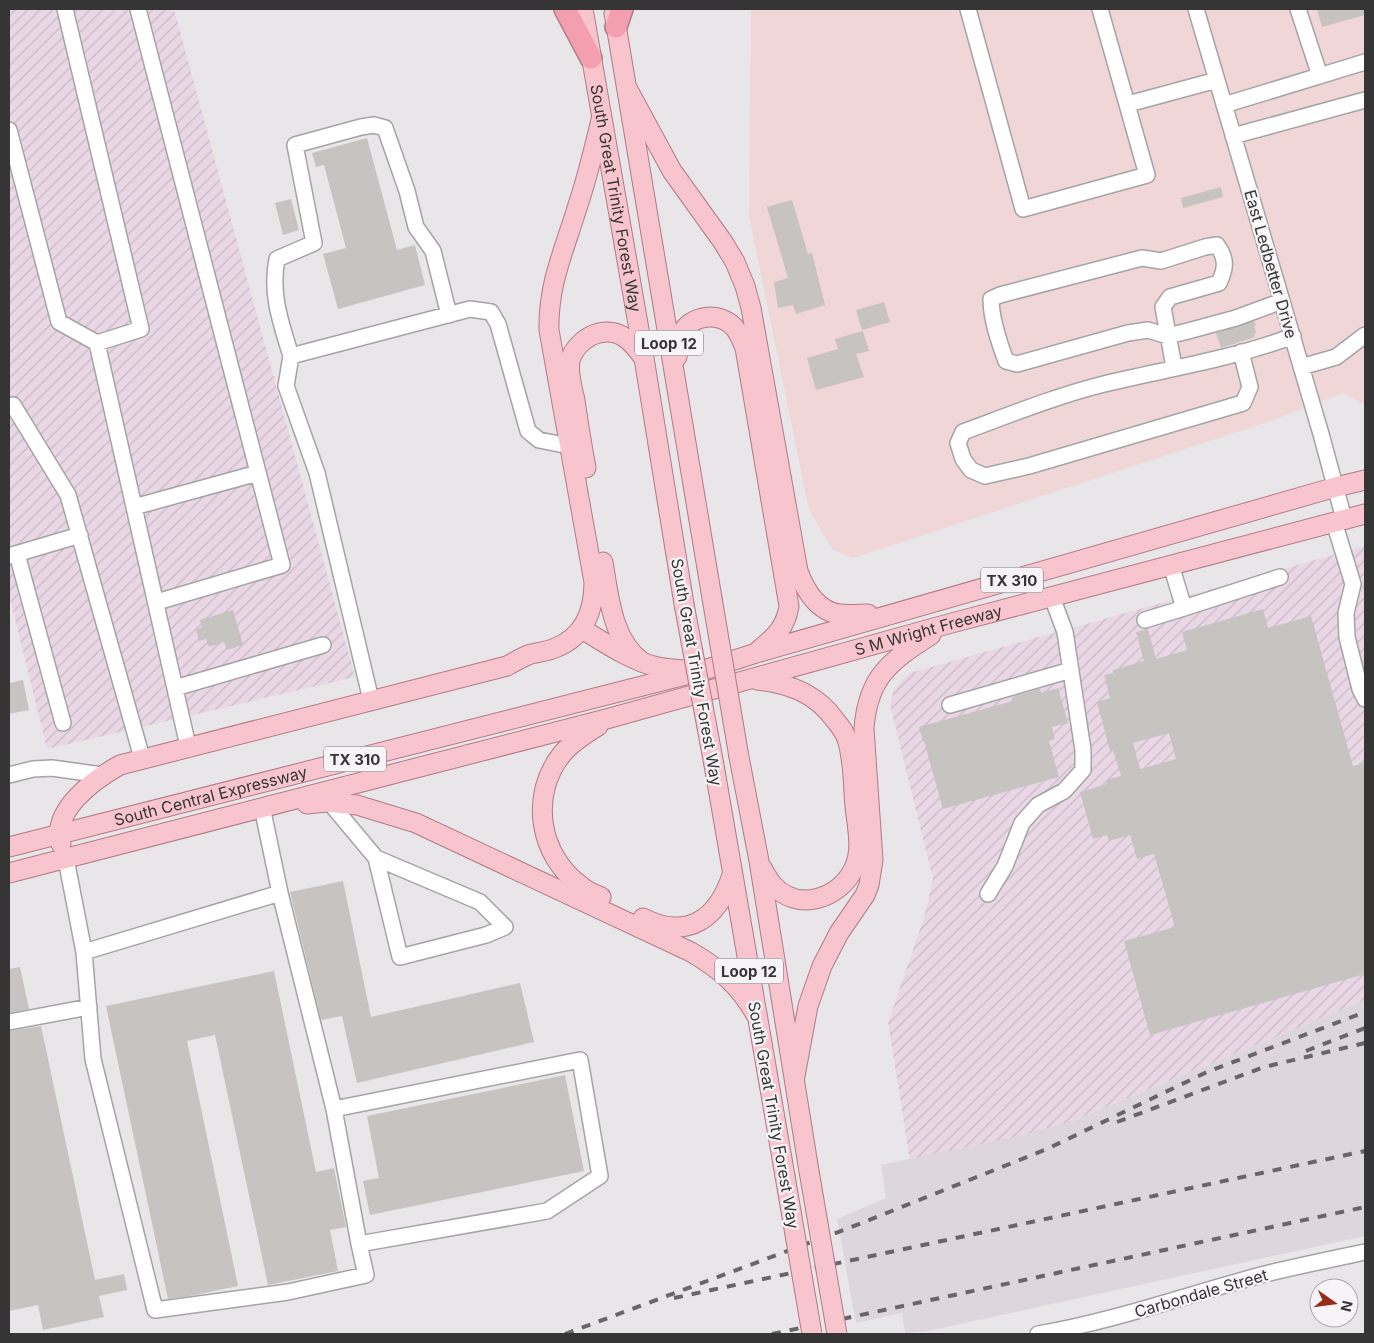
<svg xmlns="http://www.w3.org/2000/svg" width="1374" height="1343" viewBox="0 0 1374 1343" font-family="Inter,sans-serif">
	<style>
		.commercial { fill: #f1d6d7 }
		.industrial { fill: url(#industrial-furrows) }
		.built { fill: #ded6dd }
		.building { fill: #c6c3c1; fill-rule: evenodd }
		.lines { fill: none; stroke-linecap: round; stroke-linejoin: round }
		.minor-casing { stroke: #a5a3a5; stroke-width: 18 }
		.major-casing { stroke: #b27a85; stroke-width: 21 }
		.highway-casing { stroke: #b27a85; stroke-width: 24 }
		.minor { stroke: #fff; stroke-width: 15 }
		.major { stroke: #f8c5cf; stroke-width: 19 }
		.highway { stroke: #f49faf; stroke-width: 21 }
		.rail { stroke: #686668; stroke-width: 4; stroke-dasharray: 9 9; stroke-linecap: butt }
		.major-bridge-casing { stroke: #b27a85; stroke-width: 21; stroke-linecap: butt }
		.major-bridge { stroke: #f8c5cf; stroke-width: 19 }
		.labels { text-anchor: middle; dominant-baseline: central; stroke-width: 4.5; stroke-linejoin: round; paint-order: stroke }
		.shield { fill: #f6f4f6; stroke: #706e70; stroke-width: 1 }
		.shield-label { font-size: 15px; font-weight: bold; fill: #363536 }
		.street-label { font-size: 16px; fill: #363536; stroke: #f6f4f6 }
	</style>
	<defs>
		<pattern id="industrial-furrows" width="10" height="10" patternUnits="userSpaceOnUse" patternTransform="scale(1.25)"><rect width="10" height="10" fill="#ead7e6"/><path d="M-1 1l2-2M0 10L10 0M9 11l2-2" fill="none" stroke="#c9b9c6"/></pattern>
	</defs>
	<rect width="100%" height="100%" fill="#e9e6e9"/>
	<path class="commercial" d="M 751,9 L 1365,9 L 1365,405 L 1343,393 L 1265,423 L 853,558 L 833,550 L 809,510 L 749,216 Z"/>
	<path class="industrial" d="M 9,9 L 174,9 L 355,677 L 47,749 L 9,595 Z
		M 1365,546 L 1365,1000 L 914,1186 L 888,1022 L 924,918 L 933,879 L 890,705 L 894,689 L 910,673 Z"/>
	<path class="built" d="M 1365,1000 L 1365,1236 L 928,1331 L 905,1333 L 902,1313 L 856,1323 L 837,1219 L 886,1198 L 881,1165 L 1023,1135 L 1075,1120 Z"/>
	<path class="building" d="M 1317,9 L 1365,9 L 1365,15 L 1322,27 Z
		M 367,138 L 397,250 L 415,245 L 425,285 L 338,309 L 323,254 L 346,248 L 324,165 L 316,167 L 312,153 Z
		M 1221,187 L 1223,197 L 1183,208 L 1181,198 Z
		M 291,199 L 299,230 L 283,235 L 275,203 Z
		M 792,200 L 808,254 L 812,253 L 825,305 L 796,314 L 793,305 L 778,308 L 774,282 L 788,278 L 767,207 Z
		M 884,302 L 890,322 L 862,330 L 856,310 Z
		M 1254,321 L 1256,325 L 1254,326 L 1256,333 L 1254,334 L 1255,337 L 1221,348 L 1216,333 Z
		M 863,331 L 869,351 L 856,354 L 864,377 L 816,390 L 807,358 L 838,349 L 835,339 Z
		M 1263,609 L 1268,628 L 1311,616 L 1353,766 L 1365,763 L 1365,974 L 1150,1035 L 1124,941 L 1175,927 L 1154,854 L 1137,859 L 1130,835 L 1109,841 L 1107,835 L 1093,839 L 1080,792 L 1107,784 L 1106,780 L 1121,776 L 1113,750 L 1110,751 L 1097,702 L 1110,698 L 1104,675 L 1113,673 L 1113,670 L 1144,661 L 1136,632 L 1148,629 L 1156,659 L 1187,650 L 1182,632 ZM 1169,733 L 1176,759 L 1140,769 L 1133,743 Z
		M 233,610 L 243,645 L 227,650 L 224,642 L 209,647 L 206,639 L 199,641 L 196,629 L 202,627 L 200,620 Z
		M 23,680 L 29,710 L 9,714 L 9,683 Z
		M 1058,688 L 1068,723 L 1052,727 L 1055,739 L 1049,741 L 1059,777 L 943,809 L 924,741 L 923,741 L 919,727 L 1013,701 L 1012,697 L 1040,689 L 1041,693 Z
		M 343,881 L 371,1017 L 520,983 L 534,1042 L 357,1083 L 342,1016 L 321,1020 L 290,892 Z
		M 20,967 L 29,1009 L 9,1013 L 9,969 Z
		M 274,971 L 316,1172 L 334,1168 L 346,1227 L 330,1230 L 338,1271 L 268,1285 L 215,1035 L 187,1041 L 238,1286 L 195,1295 L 168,1299 L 106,1006 Z
		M 41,1026 L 95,1280 L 124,1274 L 127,1290 L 99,1296 L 104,1317 L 43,1330 L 38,1305 L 9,1311 L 9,1031 Z
		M 565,1075 L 584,1171 L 370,1215 L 363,1181 L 379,1178 L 367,1116 Z"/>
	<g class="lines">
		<defs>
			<path id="minor" d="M 138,9 L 282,565 L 157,602
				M 968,9 L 1023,209 L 1147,175 L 1100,9
				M 1196,9 L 1321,434 L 1344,519
				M 1298,9 L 1320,76
				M 1128,104 L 1217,80
				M 1224,105 L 1365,62
				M 9,130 L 59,322 L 97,343 L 141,329 L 65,9
				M 1233,136 L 1365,100
				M 97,343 L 188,746
				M 1241,352 L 1250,387 L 1243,403 L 1029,466 L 985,476 L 971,470 L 963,459 L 958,443 L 963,432 C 1009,415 1056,396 1104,384 C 1167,369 1232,359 1293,336
				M 291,356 C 281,323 270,294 277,259 L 314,243 L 295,145 L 361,127 L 374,125 L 385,128 L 407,191 L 416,227 L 433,251 L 449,315
				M 1174,367 L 1163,307 L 1170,297 L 1219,283 C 1226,268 1227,259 1217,245 L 1205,247 L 1161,261 L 1142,258 L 1000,295 L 991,299 C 991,319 999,342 1006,361 L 1017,364 L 1128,333 L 1148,330 L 1168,336 L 1188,331 L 1236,318 L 1282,301
				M 1301,367 L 1336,357 L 1365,335
				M 9,406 L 13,405 L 68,495 L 142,758
				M 134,507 L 258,473
				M 1334,522 L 1353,584 L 1346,613 L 1347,637 L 1360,689 L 1365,699
				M 17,554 L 63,723
				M 9,556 L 80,535
				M 1171,565 L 1184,608 L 1280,577
				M 1145,620 L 1184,608
				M 175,688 L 323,645
				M 371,700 L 317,473 L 286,386 L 291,356 L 470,309 L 491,312 L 498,324 L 528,431 L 539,440 L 569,446
				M 950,705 L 1071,670
				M 9,775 L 33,769 L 52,768 L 102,775
				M 330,803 L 376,858 L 400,957 L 486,935 L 505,927 L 480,902 L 376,858
				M 262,807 L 280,893 L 334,1109 L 580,1060 L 600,1176 L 547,1211 L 359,1244 L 334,1109
				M 66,859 L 84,952 L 93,1059 L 155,1310 L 288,1292 L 366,1275 L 359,1244
				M 988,894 L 1005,866 L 1022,823 L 1038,805 L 1064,791 L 1083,770 L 1083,750 L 1065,632 L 1052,597
				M 84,952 L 280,893
				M 9,1022 L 89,1007
				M 1038,1334 C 1115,1321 1189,1294 1265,1274 C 1298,1266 1332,1259 1365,1252"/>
			<g id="major">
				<path id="s1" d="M 583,9 L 644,358 L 684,604"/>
				<path d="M 614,13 L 712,598"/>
				<path d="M 627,88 L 672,171 L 723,242 L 735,262 L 745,286 L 751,308 L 798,571 C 805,590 818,612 840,614 C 849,615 859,614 868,614"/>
				<path d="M 677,357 C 678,350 677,341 681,334 C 691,315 719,311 734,327 C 739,333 742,341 745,348 L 789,606 C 786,627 775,637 759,650"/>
				<path d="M 586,468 C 582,445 578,423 575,400 C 572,388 568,373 570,361 C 573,348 586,336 599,333 C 620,328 632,342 643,357"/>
				<path d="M 603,562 C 609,597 612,640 642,662"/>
				<path d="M 582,629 C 605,643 631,661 658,667 C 666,669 676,669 685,670"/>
				<path d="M 757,680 C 788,683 816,693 835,720 C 840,726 845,733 847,739 C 854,761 853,785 855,807 C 857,826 863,850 854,868 C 840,899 797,913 772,884 C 768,879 765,873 762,868"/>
				<path d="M 598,726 C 585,734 571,743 562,754 C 529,795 539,856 581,886 C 586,891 594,894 601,897"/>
				<path d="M 739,757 L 759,861 L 809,1171"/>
				<path d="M 714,765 L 785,1176"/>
				<path d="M 307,804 L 326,802 L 357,805 L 416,823 L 691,952 C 720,969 739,985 756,1015"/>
				<path d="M 61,844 C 51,810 95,779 120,765 L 507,666 C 514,662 521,658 528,655 C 537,652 546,652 555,648 C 584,637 594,611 594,582 L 549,330 C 548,284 564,251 577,208 C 587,179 594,149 601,120"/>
				<path id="s2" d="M 9,847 L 701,671 L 756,653 L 1336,487 L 1365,480"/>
				<path id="s3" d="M 9,873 L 610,718 L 948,624 L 1365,514"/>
				<path d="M 643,918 C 688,941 718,918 732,875"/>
				<path d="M 795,1076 L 808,1006 L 822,966 L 839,933 L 865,895 L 869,885 L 873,860 L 864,728 C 868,677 890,661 931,635"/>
			</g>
			<path id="highway" d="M 565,9 L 591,58
				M 616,27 L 622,9"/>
		</defs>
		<use href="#minor" class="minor-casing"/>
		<use href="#major" class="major-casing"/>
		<use href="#highway" class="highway-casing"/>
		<use href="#minor" class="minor"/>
		<use href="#major" class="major"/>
		<use href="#highway" class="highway"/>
		<path class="rail" d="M 1306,1051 L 1365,1028
			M 1117,1122 L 1264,1067 L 1365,1043
			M 674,1298 L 1365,1151
			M 565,1334 L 849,1228 L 1047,1149 L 1207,1072 L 1365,1012
			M 772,1334 L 1365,1207"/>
		<defs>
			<path id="major-bridge" d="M 712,598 L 739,757
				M 684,604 L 714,765
				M 809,1171 L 837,1334
				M 785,1176 L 812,1334"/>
		</defs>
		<use href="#major-bridge" class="major-bridge-casing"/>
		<use href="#major-bridge" class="major-bridge"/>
	</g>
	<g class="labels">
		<g class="shield">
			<rect x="635" y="330.5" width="68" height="25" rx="4"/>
			<rect x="981" y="567.5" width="62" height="25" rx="4"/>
			<rect x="324" y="746.5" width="62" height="25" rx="4"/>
			<rect x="715" y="958.5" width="68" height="25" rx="4"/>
		</g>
		<g class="shield-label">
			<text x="669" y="343">Loop 12</text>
			<text x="1012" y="580">TX 310</text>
			<text x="355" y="759">TX 310</text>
			<text x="749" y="971">Loop 12</text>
		</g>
		<g class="street-label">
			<text stroke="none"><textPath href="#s1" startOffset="192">South Great Trinity Forest Way</textPath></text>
			<text transform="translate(1271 264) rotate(74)">East Ledbetter Drive</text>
			<text stroke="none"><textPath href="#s3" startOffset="951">S M Wright Freeway</textPath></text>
			<text transform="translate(697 672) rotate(80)">South Great Trinity Forest Way</text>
			<text stroke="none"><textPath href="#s2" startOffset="208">South Central Expressway</textPath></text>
			<text transform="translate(774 1115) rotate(80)">South Great Trinity Forest Way</text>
			<text transform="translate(1201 1293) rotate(-16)">Carbondale Street</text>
		</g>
	</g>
	<rect width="1374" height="1343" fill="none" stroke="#363536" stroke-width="20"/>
	<g transform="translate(1334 1303) rotate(104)"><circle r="24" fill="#f6f4f6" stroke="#a9a8a9"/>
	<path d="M0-4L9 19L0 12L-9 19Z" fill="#962d19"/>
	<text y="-8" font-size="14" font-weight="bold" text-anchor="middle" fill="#363536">N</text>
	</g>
</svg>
